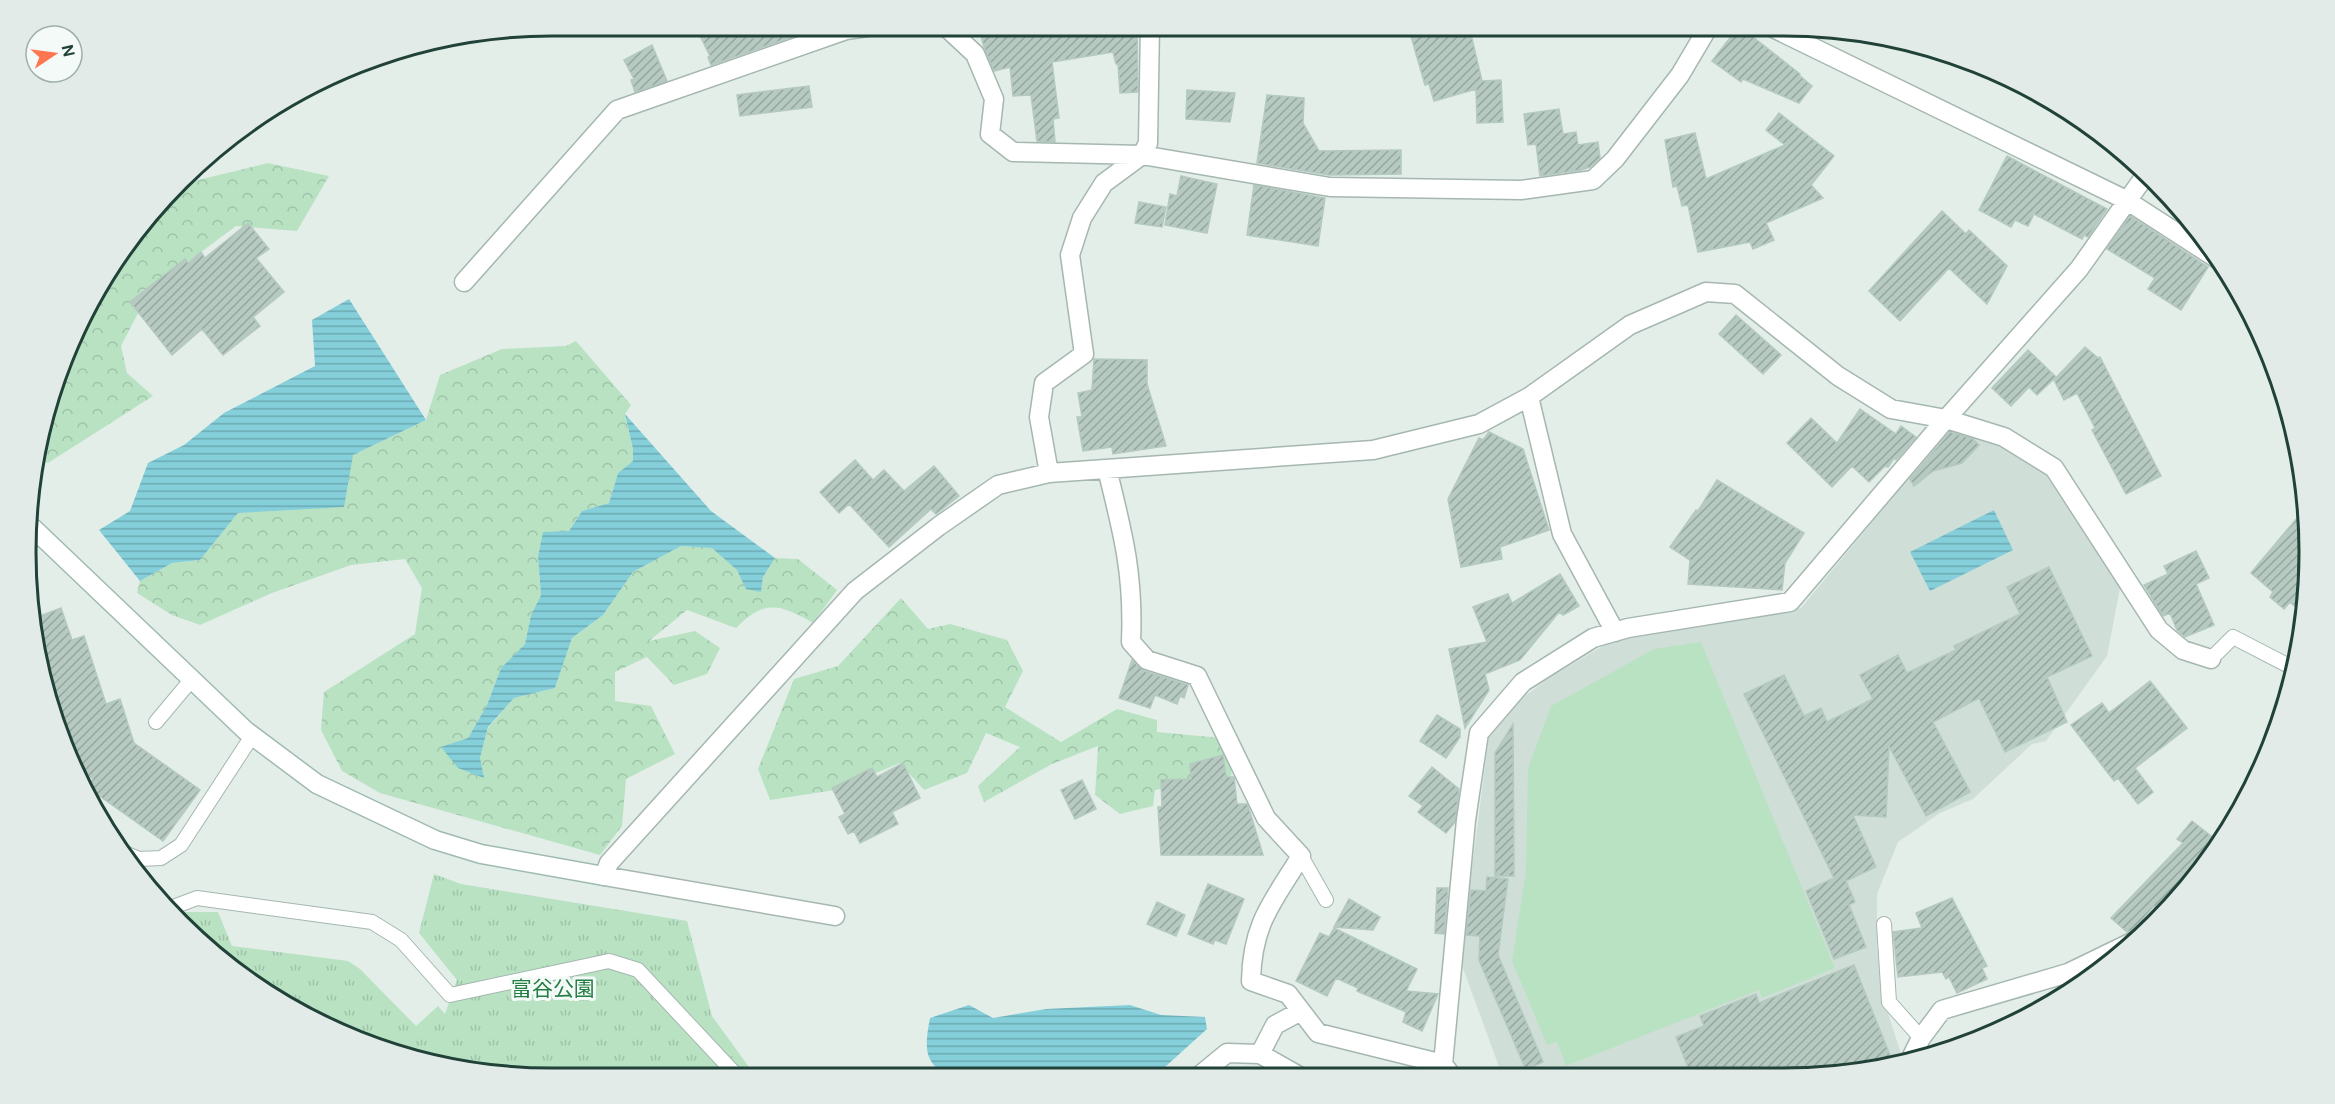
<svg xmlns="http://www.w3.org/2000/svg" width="2335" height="1104" viewBox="0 0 2335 1104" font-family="'DM Sans','Noto Sans JP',sans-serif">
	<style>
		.built { fill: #d0ded8 }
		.forest { fill: url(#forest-crowns) }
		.park { fill: url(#park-tufts) }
		.pitch { fill: #b9e2c3 }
		.water { fill: url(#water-rules) }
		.building { fill: url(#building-hatch); stroke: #b4c9c0; stroke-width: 1.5 }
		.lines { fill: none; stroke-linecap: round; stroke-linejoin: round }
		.lane-casing { stroke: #a5b7b0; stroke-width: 16 }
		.street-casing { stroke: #a5b7b0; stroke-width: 21 }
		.secondary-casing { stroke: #9fbbb1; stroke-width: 21 }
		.lane { stroke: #fff; stroke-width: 14 }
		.street { stroke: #fff; stroke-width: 18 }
		.secondary { stroke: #fff; stroke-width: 18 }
		.labels { text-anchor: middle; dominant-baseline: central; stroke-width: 6; stroke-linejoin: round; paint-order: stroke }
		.park-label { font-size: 21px; fill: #257e44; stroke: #f4faf7 }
		.rim { fill: none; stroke: #204238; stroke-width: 3 }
	</style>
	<defs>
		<pattern id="forest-crowns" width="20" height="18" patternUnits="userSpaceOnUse" patternTransform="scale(1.5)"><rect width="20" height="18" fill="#b9e2c3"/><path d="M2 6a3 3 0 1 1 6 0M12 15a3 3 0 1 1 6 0" fill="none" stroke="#9fc3a8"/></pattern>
		<pattern id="park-tufts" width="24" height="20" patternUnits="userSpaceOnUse" patternTransform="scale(1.5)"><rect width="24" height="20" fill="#b9e2c3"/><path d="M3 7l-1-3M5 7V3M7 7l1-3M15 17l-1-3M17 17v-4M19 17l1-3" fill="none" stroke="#9fc3a8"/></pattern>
		<pattern id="water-rules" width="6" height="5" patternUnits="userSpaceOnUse" patternTransform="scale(1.5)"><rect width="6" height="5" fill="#84cfda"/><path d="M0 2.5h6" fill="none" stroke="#6caab2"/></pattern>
		<pattern id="building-hatch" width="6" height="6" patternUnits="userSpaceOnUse" patternTransform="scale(1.5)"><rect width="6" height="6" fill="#b7cac1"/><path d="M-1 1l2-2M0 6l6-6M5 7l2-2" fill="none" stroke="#94a69e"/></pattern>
	</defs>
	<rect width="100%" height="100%" fill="#e3eee9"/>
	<path class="built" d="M 1955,422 L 1977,438 L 2025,456 L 2045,474 L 2120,588 L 2107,656 L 2046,741 L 2032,744 L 1973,799 L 1940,813 L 1898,842 L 1877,894 L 1877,946 L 1888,1013 L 1903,1060 L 1852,1074 L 1502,1075 L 1460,960 L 1489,736 L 1507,710 L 1546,680 L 1621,635 L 1801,608 Z"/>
	<path class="forest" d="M 268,163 L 329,176 L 297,231 L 236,226 L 150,290 L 121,346 L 127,373 L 153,396 L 48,463 L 35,458 L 66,350 L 114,260 L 186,183 Z
		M 576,341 L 631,405 L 625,414 L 633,449 L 633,461 L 618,473 L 609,503 L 582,511 L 569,531 L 538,557 L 541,595 L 531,615 L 525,644 L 501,668 L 487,705 L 468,738 L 480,758 L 488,728 L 514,698 L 555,688 L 572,638 L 603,615 L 633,572 L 681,546 L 712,547 L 761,592 L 763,577 L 775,558 L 798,559 L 837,590 L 813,623 C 780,604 765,599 736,628 L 687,610 L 649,641 L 695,631 L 720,648 L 707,674 L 674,685 L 647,657 L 615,672 L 615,701 L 651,706 L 675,754 L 626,779 L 622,826 L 600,855 L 380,793 L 342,771 L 321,730 L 324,692 L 415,634 L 422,588 L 405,559 L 351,565 L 272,593 L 200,625 L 172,615 L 137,593 L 140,581 L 172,563 L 200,560 L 238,513 L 283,509 L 353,455 L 426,420 L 440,375 L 502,349 L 566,346 Z
		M 901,598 L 928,629 L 950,624 L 1007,640 L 1023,671 L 1005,707 L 1061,742 L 1117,709 L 1157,720 L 1157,732 L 1221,738 L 1232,761 L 1231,778 L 1155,790 L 1153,806 L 1120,814 L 1095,795 L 1098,746 L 1052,764 L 984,802 L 978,786 L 1020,747 L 986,733 L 967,773 L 924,790 L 900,763 L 835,790 L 770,800 L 758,769 L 794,679 L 838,666 Z
		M 1997,1031 L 1985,1038 L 1947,1049 L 1953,1038 Z"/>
	<path class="park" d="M 434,874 L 461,884 L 687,921 L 712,1016 L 757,1078 L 552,1078 L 449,1068 L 350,1038 L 205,948 L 176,917 L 186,912 L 218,912 L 232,946 L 348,961 L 360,969 L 416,1026 L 438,1006 L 445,1014 L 457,980 L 419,933 Z"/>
	<path class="pitch" d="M 1701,642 L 1835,968 L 1762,998 L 1759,990 L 1566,1066 L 1557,1042 L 1547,1045 L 1512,961 L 1526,871 L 1528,768 L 1551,706 L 1654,649 Z"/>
	<path class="water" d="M 349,299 L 426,420 L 353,455 L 344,507 L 238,513 L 200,560 L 172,563 L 140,581 L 99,530 L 130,511 L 148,463 L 184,445 L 224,413 L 315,366 L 312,320 Z
		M 625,414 L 711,511 L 775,558 L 763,577 L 761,592 L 746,589 L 737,570 L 712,548 L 681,546 L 633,572 L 603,615 L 572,638 L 555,688 L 514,698 L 488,727 L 480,758 L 484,778 L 458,768 L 441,747 L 468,738 L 487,705 L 501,668 L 525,644 L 531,615 L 541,595 L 538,557 L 543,532 L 569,531 L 582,511 L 609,503 L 618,473 L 633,461 L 633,449 Z
		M 1994,510 L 2013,550 L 1930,591 L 1910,552 Z
		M 969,1005 L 993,1018 L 1046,1009 L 1130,1005 L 1161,1015 L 1205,1017 L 1207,1029 L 1155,1076 L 951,1077 C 922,1064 925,1045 930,1018 Z"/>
	<path class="building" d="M 695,26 L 747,26 L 753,38 L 787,26 L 792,37 L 711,65 L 708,57 L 710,56 Z
		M 984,26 L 1137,26 L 1138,92 L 1120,93 L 1118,64 L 1116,64 L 1113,52 L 1052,62 L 1059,118 L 1053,119 L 1055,142 L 1037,141 L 1031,95 L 1013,96 L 1010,67 L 994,71 L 984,47 L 981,36 Z
		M 1408,26 L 1469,26 L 1482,81 L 1501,80 L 1503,122 L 1477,123 L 1476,89 L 1434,101 L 1429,84 L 1425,85 Z
		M 1739,26 L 1800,74 L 1799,75 L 1812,86 L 1799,103 L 1743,79 L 1741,82 L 1712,61 Z
		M 652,45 L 667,81 L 635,92 L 631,80 L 634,79 L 624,60 Z
		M 809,86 L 812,107 L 740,116 L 737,95 Z
		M 1187,90 L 1235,93 L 1230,122 L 1186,119 Z
		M 1267,95 L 1304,98 L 1303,123 L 1319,151 L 1401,150 L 1401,174 L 1329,175 L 1257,163 Z
		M 1559,109 L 1563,134 L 1576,132 L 1578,145 L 1598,142 L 1600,158 L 1590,167 L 1581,170 L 1540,176 L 1536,144 L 1528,145 L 1524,114 Z
		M 1779,113 L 1834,156 L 1811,185 L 1823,198 L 1766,223 L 1774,240 L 1753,249 L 1750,242 L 1698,252 L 1688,205 L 1682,206 L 1677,186 L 1673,187 L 1665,140 L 1695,133 L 1706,179 L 1785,145 L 1766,130 Z
		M 2007,156 L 2107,209 L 2088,237 L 2084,235 L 2082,239 L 2034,214 L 2028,226 L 2015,220 L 2011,227 L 1979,210 Z
		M 1181,176 L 1217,184 L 1207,233 L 1165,225 L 1170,194 L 1177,196 Z
		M 1254,185 L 1325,198 L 1318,246 L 1247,235 Z
		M 1139,202 L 1166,207 L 1162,227 L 1135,223 Z
		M 1942,211 L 1966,234 L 1969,230 L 2007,266 L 1987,304 L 1949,268 L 1900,321 L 1869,291 Z
		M 2130,216 L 2208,267 L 2181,310 L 2148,289 L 2155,278 L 2107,249 Z
		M 248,223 L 269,249 L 256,258 L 284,292 L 253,317 L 260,326 L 223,355 L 202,329 L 172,355 L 130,302 L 185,259 L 188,263 L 201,252 L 205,258 Z
		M 1736,315 L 1781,355 L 1763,374 L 1719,334 Z
		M 2085,347 L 2098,358 L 2100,357 L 2161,476 L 2126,494 L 2092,430 L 2095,428 L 2077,393 L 2064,400 L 2054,380 Z
		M 2028,350 L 2056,377 L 2037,395 L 2029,387 L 2011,406 L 1992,388 Z
		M 1094,359 L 1147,360 L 1147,384 L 1166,446 L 1113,454 L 1112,447 L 1083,451 L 1077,417 L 1082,417 L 1078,393 L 1092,390 Z
		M 1860,409 L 1896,434 L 1901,426 L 1916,437 L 1896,460 L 1894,458 L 1888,467 L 1885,466 L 1869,482 L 1852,466 L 1832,487 L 1787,443 L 1811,418 L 1837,443 Z
		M 1489,432 L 1523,449 L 1549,530 L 1500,547 L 1502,559 L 1461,567 L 1448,499 L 1479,438 L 1483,440 Z
		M 1950,432 L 1973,439 L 1979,445 L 1962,463 L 1933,471 L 1914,486 L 1910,479 Z
		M 855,460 L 873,480 L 884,470 L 904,491 L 934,466 L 959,496 L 936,514 L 931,509 L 889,547 L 849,504 L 839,513 L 820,492 Z
		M 1717,480 L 1804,533 L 1785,563 L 1782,590 L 1688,584 L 1690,560 L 1670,547 L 1696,510 L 1698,511 Z
		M 2297,518 L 2307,527 L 2309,552 L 2303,614 L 2290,602 L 2284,609 L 2270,597 L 2273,592 L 2251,573 Z
		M 2196,551 L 2209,578 L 2196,584 L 2214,625 L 2185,637 L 2177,630 L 2170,613 L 2163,616 L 2144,585 L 2168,574 L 2164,566 Z
		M 2049,567 L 2092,656 L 2047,677 L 2067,722 L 2005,752 L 1979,698 L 1933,722 L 1970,792 L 1926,816 L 1889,746 L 1886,817 L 1853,815 L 1876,867 L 1846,881 L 1855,902 L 1849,905 L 1866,947 L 1834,959 L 1806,891 L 1834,878 L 1744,694 L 1784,675 L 1804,716 L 1821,708 L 1827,722 L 1873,699 L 1860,675 L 1898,655 L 1907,673 L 1956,650 L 1954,646 L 2020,614 L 2007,587 Z
		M 1560,574 L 1579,606 L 1563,615 L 1559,612 L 1520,660 L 1485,674 L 1489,690 L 1465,728 L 1449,649 L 1487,642 L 1473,607 L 1508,594 L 1512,603 Z
		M 61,608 L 72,640 L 84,636 L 106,704 L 120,699 L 134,743 L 200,790 L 163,841 L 87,787 L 93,779 L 74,766 L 30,620 Z
		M 1132,660 L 1144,671 L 1188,685 L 1184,698 L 1180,696 L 1177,704 L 1155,695 L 1150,708 L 1119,698 Z
		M 2150,681 L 2187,728 L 2135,768 L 2153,792 L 2138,804 L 2118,778 L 2114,781 L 2071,725 L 2102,703 L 2109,713 Z
		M 1437,715 L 1460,729 L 1460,737 L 1446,758 L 1420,741 Z
		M 1513,724 L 1514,876 L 1495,876 L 1495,753 Z
		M 1223,755 L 1226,777 L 1234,777 L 1237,804 L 1247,804 L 1250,812 L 1263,855 L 1161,855 L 1158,807 L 1162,807 L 1161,780 L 1191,779 L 1190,764 Z
		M 903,763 L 920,798 L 892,812 L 898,824 L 860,843 L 854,831 L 848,834 L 839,817 L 845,814 L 832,788 L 872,768 L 877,777 Z
		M 1432,767 L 1459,789 L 1455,822 L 1446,833 L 1418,812 L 1423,806 L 1409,796 Z
		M 1082,780 L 1096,809 L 1075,819 L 1061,790 Z
		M 2192,821 L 2215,839 L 2211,844 L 2215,847 L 2201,872 L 2161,912 L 2154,906 L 2133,931 L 2127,932 L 2111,918 L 2183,843 L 2177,839 Z
		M 1487,877 L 1508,879 L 1498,955 L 1543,1062 L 1526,1070 L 1479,960 L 1480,936 L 1466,935 L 1471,890 L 1486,891 Z
		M 1208,884 L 1244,899 L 1226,944 L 1215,940 L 1213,944 L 1188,934 Z
		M 1437,888 L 1448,888 L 1444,934 L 1435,933 Z
		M 1952,898 L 1987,966 L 1982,968 L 1987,979 L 1957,993 L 1949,977 L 1946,979 L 1942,972 L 1898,977 L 1893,932 L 1922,928 L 1916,913 Z
		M 1349,899 L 1380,917 L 1373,930 L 1334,927 Z
		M 1157,902 L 1185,915 L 1176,936 L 1147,924 Z
		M 1334,928 L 1417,969 L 1406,991 L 1438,994 L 1422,1031 L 1403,1022 L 1406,1012 L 1357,991 L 1358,988 L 1336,978 L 1327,996 L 1296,981 L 1320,933 L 1329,937 Z
		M 1854,965 L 1893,1063 L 1852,1074 L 1691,1075 L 1676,1037 L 1704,1026 L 1700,1016 L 1756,994 L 1759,1003 Z"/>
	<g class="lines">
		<defs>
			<path id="lane" d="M 2211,659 L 2233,637 L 2295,669
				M 156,722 L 192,679
				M 122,852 L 139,859 L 161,858 L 181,845 L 252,736
				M 1301,856 L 1326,900
				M 129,864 L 138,876
				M 168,909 L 197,898 L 372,922 L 401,940 L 450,995 L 609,961 L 638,970 L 739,1078
				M 1884,924 L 1889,1002 L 1921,1038"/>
			<path id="street" d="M 941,26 L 945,26 L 975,54 L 994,99 L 990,134 L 1013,152 L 1142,155 L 1330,187 L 1521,190 L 1593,180 L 1615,159 L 1680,75 L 1709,26
				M 1769,26 L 2126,200 L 2222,262
				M 464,282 L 617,110 L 846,30 L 874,26
				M 1529,397 L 1562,534 L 1615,632
				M 1107,469 C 1123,533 1134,575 1131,642 L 1147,660 L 1197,676 L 1266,818 L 1301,856 C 1272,903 1252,924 1251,981 L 1288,994 L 1318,1033 L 1443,1064
				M 1049,473 L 1039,417 L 1044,383 L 1084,354 L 1070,255 L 1082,218 L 1104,183 L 1142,155 L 1148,143 L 1150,26
				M 835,916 L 604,876 L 609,863 L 855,591 L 939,526 L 998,485 L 1049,473 L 1373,450 L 1479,424 L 1529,397 L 1630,325 L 1706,292 L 1735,294 L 1838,376 L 1891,409 L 1946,419 L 2004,437 L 2054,468 L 2159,630 L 2183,650 L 2211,659
				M 1260,1054 L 1275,1025 L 1301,1011
				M 1911,1058 L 1921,1038 L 1942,1010 L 2068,973 L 2132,942
				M 1451,1075 L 1443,1064 L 1466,820 L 1479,733 L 1523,682 L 1593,638 L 1628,628 L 1790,602 L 1946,419 L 2079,269 L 2147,173
				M 1199,1076 L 1227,1053 L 1260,1054 L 1299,1076"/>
			<path id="secondary" d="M 33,528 L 246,731 L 317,784 L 435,840 L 481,854 L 604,876"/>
		</defs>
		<use href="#lane" class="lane-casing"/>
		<use href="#street" class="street-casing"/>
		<use href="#secondary" class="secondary-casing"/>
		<use href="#lane" class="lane"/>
		<use href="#street" class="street"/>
		<use href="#secondary" class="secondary"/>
	</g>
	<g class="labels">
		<g class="park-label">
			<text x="553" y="989">富谷公園</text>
		</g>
	</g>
	<path d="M0 0H2335V1104H0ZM552 36H1783A516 516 0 0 1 2299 552V552A516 516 0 0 1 1783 1068H552A516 516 0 0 1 36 552V552A516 516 0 0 1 552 36Z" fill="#e3ebe8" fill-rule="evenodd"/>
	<path class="rim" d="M552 36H1783A516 516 0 0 1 2299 552V552A516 516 0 0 1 1783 1068H552A516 516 0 0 1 36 552V552A516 516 0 0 1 552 36Z"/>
	<g transform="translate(54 54) rotate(77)"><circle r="28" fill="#f4faf7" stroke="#9fb0ab" stroke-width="1.5"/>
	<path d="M0-4.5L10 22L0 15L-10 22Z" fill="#ff7550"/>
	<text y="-9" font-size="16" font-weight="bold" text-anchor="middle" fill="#204238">N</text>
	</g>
</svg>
